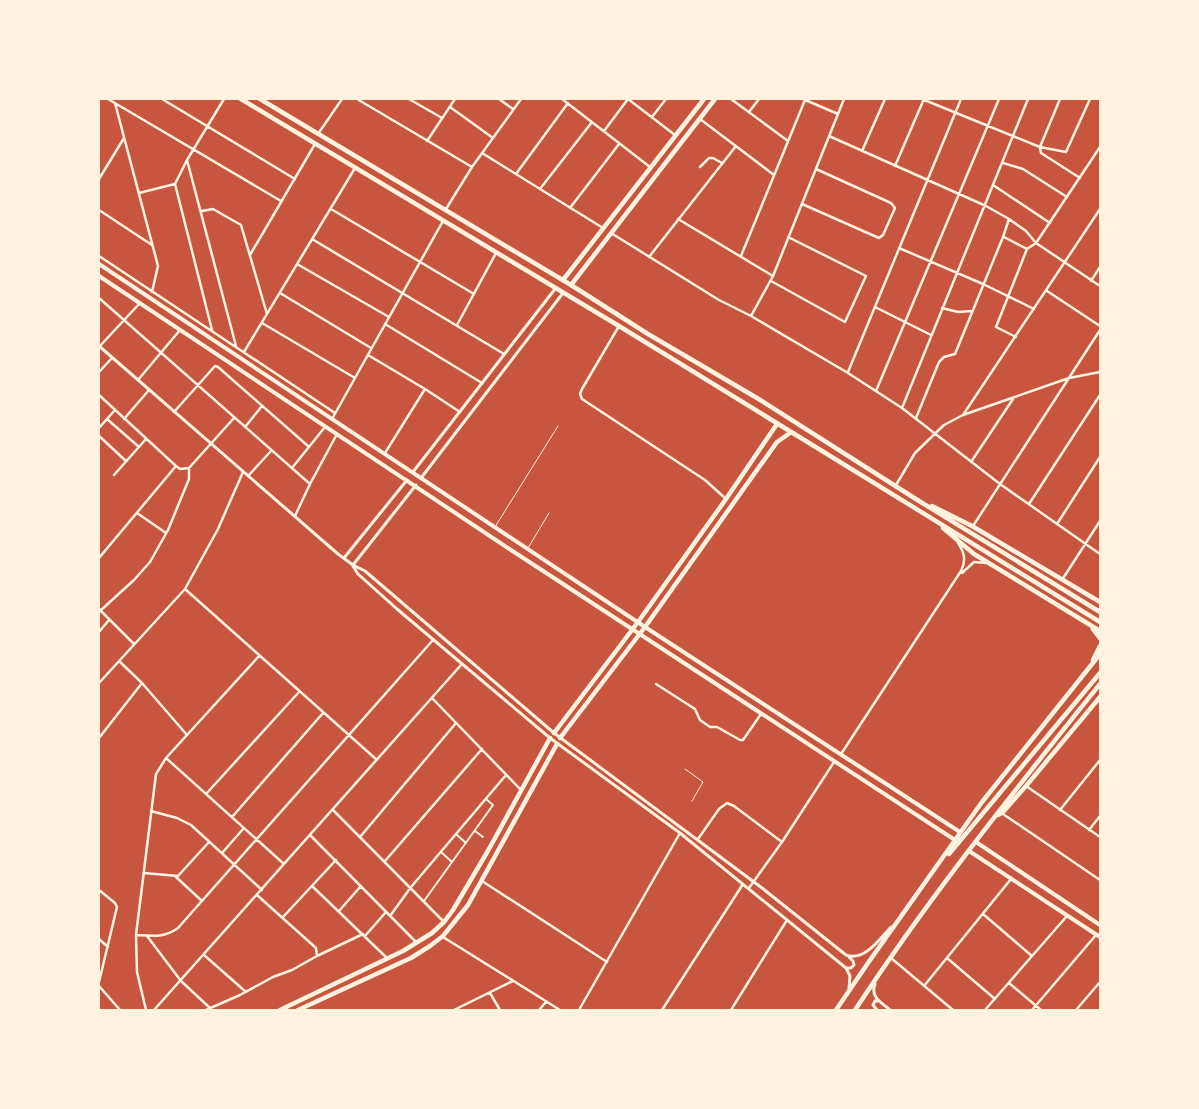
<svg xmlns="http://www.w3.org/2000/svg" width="1199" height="1109" viewBox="0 0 1199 1109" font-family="'Open Sans',sans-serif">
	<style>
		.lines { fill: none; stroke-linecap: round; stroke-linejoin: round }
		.service { stroke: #fff3e0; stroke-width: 1 }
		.pedestrian { stroke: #fff3e0; stroke-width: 2 }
		.minor { stroke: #fff3e0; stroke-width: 2.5 }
		.tertiary { stroke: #fff3e0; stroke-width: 3 }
		.secondary { stroke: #fff3e0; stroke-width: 4 }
		.primary { stroke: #fff3e0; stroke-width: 4.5 }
		.trunk { stroke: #fff3e0; stroke-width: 4.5 }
	</style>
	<rect width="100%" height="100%" fill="#c8553d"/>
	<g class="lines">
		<path class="service" d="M 495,527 L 558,426
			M 528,548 L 549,513
			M 685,769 L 703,782 L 692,801"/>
		<path class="pedestrian" d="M 475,831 L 483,837
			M 457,835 L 466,843
			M 441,852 L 452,862
			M 424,901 L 493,805 L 486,799"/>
		<path class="minor" d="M 108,99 L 281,201
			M 162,99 L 295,179
			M 357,99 L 472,167
			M 409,99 L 442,118
			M 499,99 L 513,109
			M 562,99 L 650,167
			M 628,99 L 675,135
			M 731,99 L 788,141
			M 803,99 L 838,114
			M 922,99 L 1040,147 L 1066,152 L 1090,99
			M 115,103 L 158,266 L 152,292
			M 450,107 L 493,138
			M 749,112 L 759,99
			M 652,117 L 666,99
			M 700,119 L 774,175
			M 604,131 L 628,99
			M 318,134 L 342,99
			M 829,136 L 986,206 L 1009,219 L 1026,231 L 1036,243 L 1100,286
			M 427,141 L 455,99
			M 1040,147 L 1060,99
			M 1040,148 L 1041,153 L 1080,178
			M 862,151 L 885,99
			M 482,153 L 603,228
			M 187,160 L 236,346
			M 1003,163 L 1023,169 L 1067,197
			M 895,166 L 924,99
			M 700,167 L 709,158 L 713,158 L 722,163
			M 516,174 L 568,103
			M 99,179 L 124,138
			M 175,184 L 212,330
			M 175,184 L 187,160 L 224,99
			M 993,185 L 1050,223
			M 540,189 L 592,122
			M 139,193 L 175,184
			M 802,204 L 879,238 L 883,235 L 895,208 L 891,203 L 816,169
			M 570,208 L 619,144
			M 331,209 L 474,294
			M 446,209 L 472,167 L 521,99
			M 99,210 L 152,245
			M 202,211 L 213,209 L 241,225 L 267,314
			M 678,219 L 773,276
			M 611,233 L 719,300 L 751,316 L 848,373 L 902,408 L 1000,484 L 1100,554
			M 1004,237 L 1027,249
			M 312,239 L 504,354
			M 899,248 L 983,284 L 1034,309
			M 250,255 L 315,144
			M 99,256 L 335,413
			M 741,256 L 805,100
			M 649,257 L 736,146
			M 297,264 L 389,317
			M 771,281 L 845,322 L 866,276 L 788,237
			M 1091,281 L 1100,267
			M 1047,291 L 1100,326
			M 280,293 L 371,348
			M 99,298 L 310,484
			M 875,307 L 931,335
			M 942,308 L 958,312 L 972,311
			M 751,316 L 773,276 L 844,99
			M 262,323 L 355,378
			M 385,324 L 482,383
			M 457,325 L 496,253
			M 619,326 L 582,389 L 580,394 L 582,399 L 705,480 L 725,498
			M 1016,337 L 996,327 L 1027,249 L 1036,243 L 1100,147
			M 99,347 L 140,303
			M 244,352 L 355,168
			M 368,355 L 425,389 L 460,412
			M 99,372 L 112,358
			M 848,372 L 961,99
			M 138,380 L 180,330
			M 876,391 L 999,99
			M 99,395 L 176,466 L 180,469 L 189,468
			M 902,408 L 1028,99
			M 174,412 L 215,366 L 218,367 L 308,446
			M 963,415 L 1100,209
			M 916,418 L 939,362 L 944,357 L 955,354 L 1003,237 L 1009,219
			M 107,419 L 139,447
			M 124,419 L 149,390
			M 332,419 L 443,221
			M 245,427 L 262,406
			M 99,428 L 115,410
			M 99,436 L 126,461
			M 385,453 L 425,389
			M 971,462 L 1013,399
			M 292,468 L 325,427
			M 114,475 L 146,439
			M 248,476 L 271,451
			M 896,485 L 915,453 L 944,425 L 963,415 L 1069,378 L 1100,372
			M 1029,504 L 1100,395
			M 137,513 L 166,533
			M 295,516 L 310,484 L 337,434
			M 1057,524 L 1100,457
			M 973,526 L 1100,330
			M 99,558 L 176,466
			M 962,573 L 974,562 L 986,563
			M 1062,580 L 1100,521
			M 185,589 L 377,760
			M 99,609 L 134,644
			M 100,611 L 134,580 L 150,562 L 168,530 L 189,479 L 189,468 L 234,418
			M 99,632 L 109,620
			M 119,661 L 142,683 L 187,735
			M 99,683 L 185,589 L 218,529 L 243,472
			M 656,684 L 695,709 L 700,720 L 710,727 L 717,727 L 740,740 L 743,740 L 761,714
			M 432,698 L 521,790
			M 99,738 L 142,683
			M 841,754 L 961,571 C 966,561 965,553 958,543
			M 166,758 L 284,864
			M 1026,786 L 1100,837
			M 206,794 L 299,692
			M 333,810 L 444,922
			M 1060,810 L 1100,760
			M 151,811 L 177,818 L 191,825 L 262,890
			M 1003,814 L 1100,880
			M 232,817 L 323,713
			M 1089,830 L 1100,816
			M 310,835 L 416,942
			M 360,837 L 456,723
			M 698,839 L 719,809 L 727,803 L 734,806 L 782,842
			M 222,853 L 244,828
			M 385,861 L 482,749
			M 144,873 L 178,876 L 209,842
			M 176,877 L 202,901
			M 482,881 L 607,962
			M 312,886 L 387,958
			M 749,888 L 782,842 L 834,762
			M 99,890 L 115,903 L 117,907 L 99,982
			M 339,911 L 361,886
			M 983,914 L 1032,956
			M 390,916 L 411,887 L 506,775
			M 283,917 L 336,860
			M 136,935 C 152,936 164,938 178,928 L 433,640
			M 147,936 L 181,981 L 210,1008
			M 365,936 L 386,912
			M 443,937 L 560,1010
			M 99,939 L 108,947
			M 204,955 L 246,992
			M 317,956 L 363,934
			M 891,958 L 953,1010
			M 947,958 L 995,999
			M 1009,983 L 1041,1010
			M 99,986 L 120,1010
			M 924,986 L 1011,879
			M 490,993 L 500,1010
			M 146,1010 L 137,972 L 136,935 L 156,774 L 166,758 L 259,656
			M 154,1010 L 461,665
			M 206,1010 L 240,995 L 273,977 L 292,970 L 317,956 L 316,948 L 257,895
			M 454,1010 L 513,981
			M 539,1010 L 546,1002
			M 579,1010 L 680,833
			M 662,1010 L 743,884
			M 731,1010 L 787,920
			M 985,1010 L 1067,916
			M 1032,1010 L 1096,935
			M 1076,1010 L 1100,982"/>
		<path class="tertiary" d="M 99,346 L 338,554 L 353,565 L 365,571 L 554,733 L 762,888 L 846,955 C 864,962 880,939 891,927
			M 413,472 L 555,289
			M 421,478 L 563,293
			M 344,558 L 407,480
			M 353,565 L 416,485
			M 353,566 L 358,574 L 397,609 L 550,738 L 680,833 L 846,968 L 850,976 L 849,988
			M 847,968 L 851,968 L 854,965 L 853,961 L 849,957
			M 875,984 C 870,997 881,1002 890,1010
			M 877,1010 L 873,1005 L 875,1001 L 879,1001"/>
		<path class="secondary" d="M 99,264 L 645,627 L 960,832
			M 99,276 L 511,550 L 955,840
			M 976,842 L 1100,925
			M 969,851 L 1100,937"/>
		<path class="primary" d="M 563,280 L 704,99
			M 571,285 L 715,99
			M 554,733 L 638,622 L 726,499 L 777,424
			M 560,738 L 645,627 L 777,442 L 790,433
			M 280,1010 L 403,951 L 432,933 L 444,922 L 453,910 L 489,849 L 550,738
			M 298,1010 L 411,958 L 430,946 L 443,936 L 468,905 L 557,744"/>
		<path class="trunk" d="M 241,99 L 619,326 L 1100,622
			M 260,99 L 571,285 L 648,334 L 757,398 L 919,501 L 1100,612
			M 932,506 L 972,526 L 1100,602
			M 943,528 L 974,554 L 1100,631
			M 1093,629 L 1100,638
			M 1093,660 L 1100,646
			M 998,815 L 1003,812 L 1026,786 L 1100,697
			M 949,854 L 1100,673
			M 836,1010 L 868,963 L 982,802 L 1100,654
			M 855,1010 C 929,897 1015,790 1100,684"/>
	</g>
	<rect width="1199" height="1109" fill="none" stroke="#fff3e0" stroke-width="200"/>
</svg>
